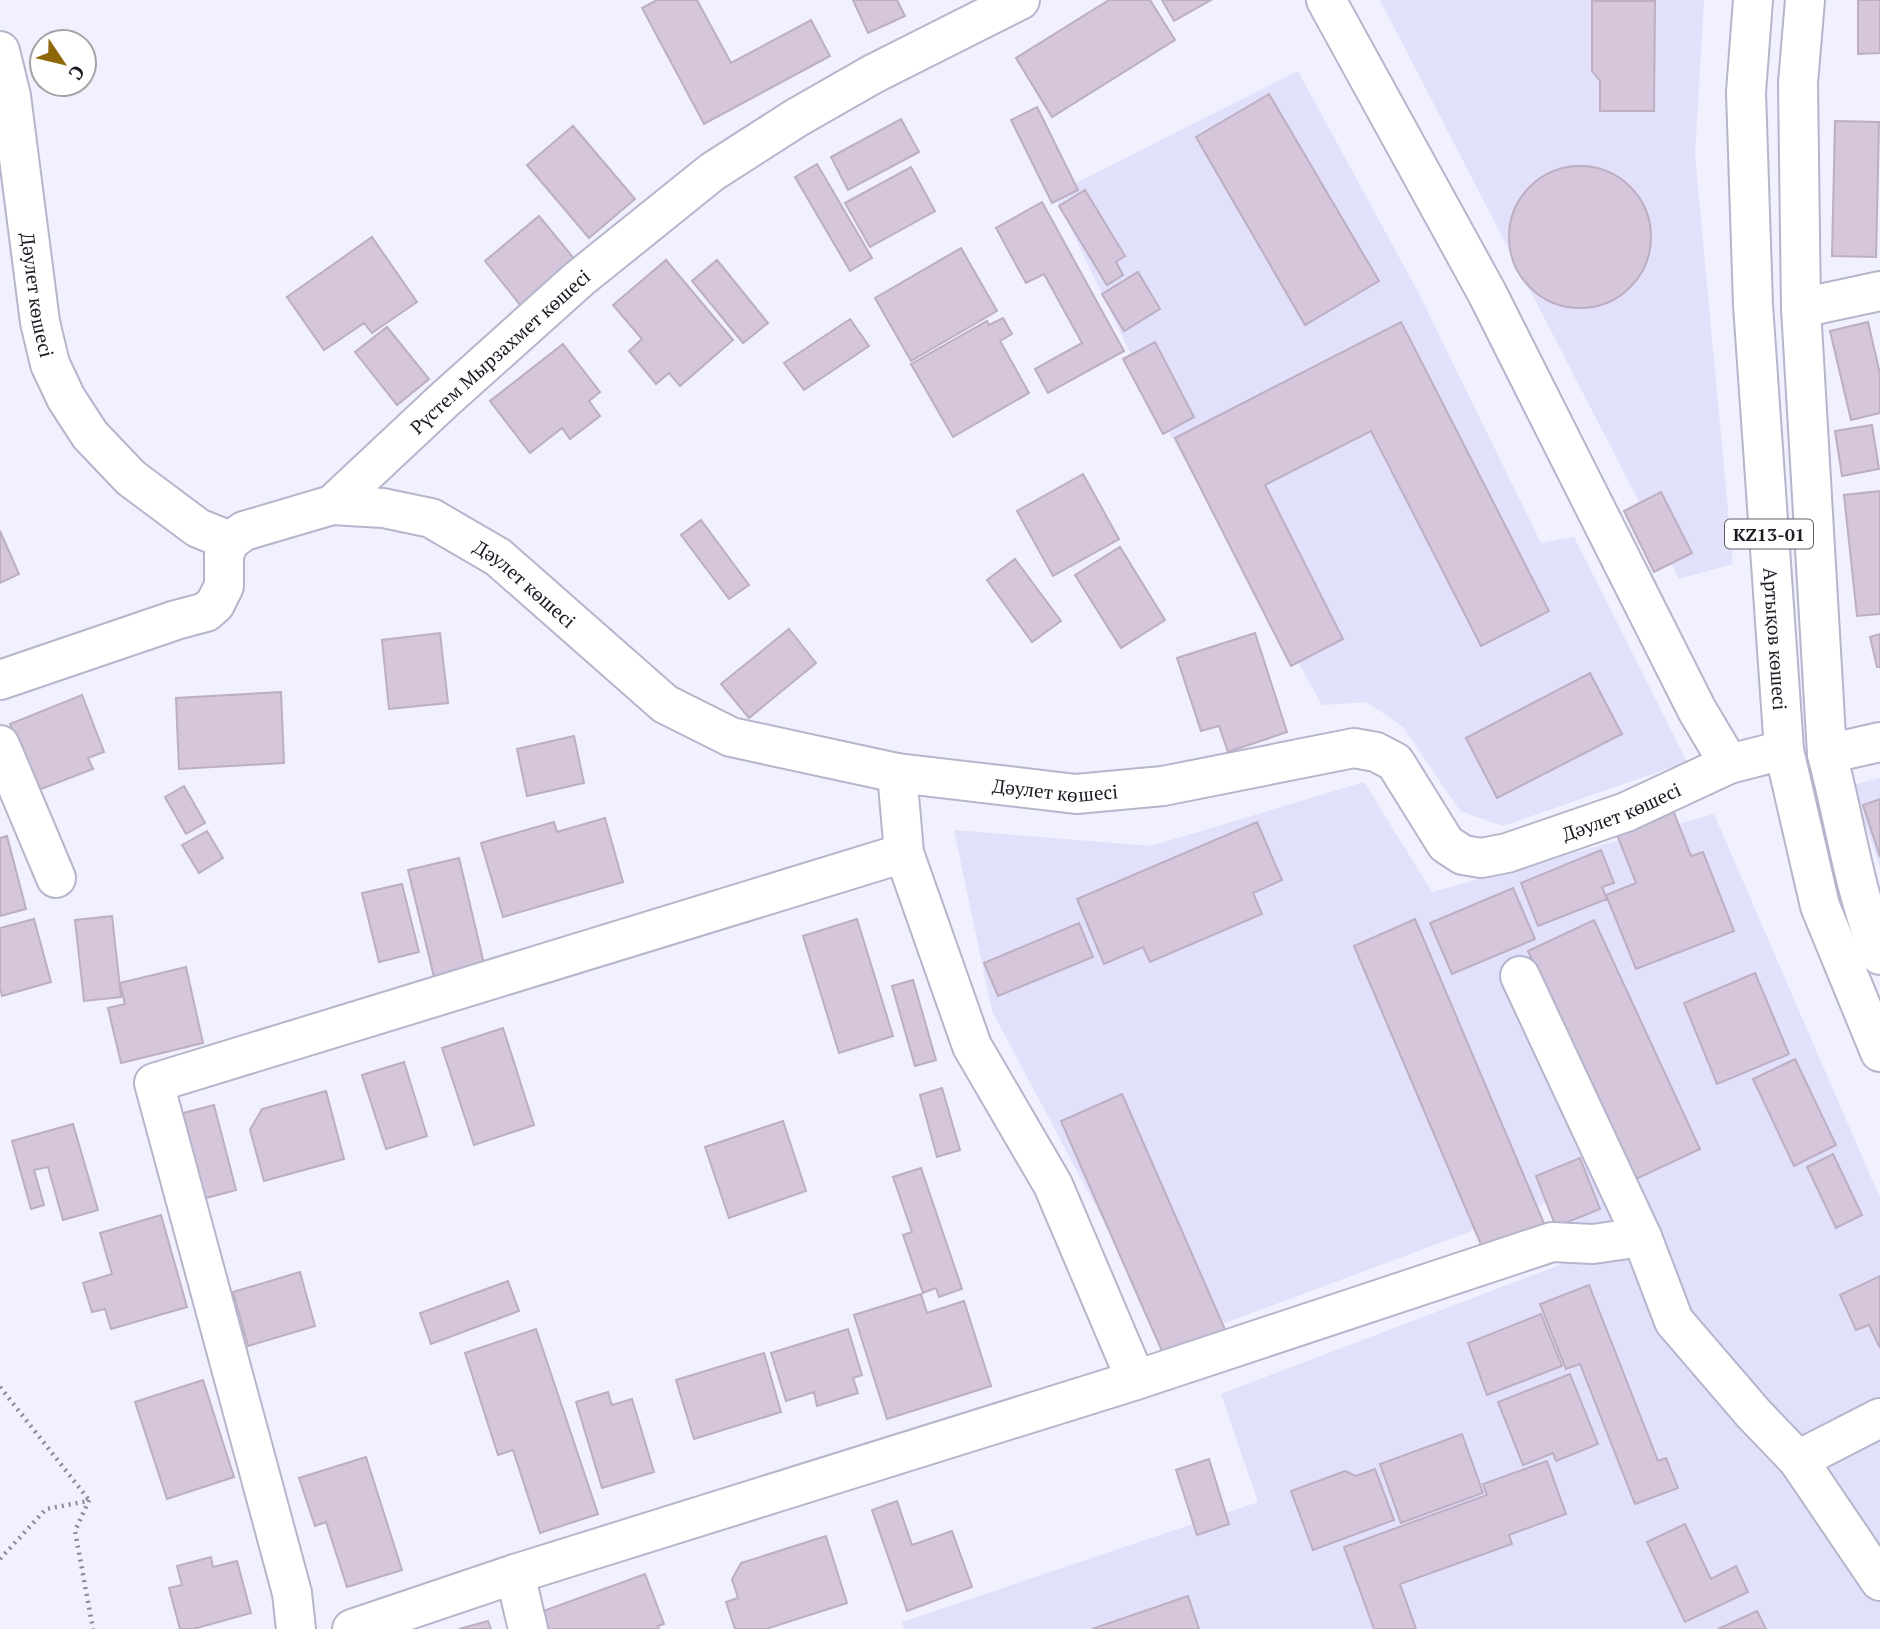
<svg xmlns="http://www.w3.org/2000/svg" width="1880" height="1629" viewBox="0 0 1880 1629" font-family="'PT Serif',serif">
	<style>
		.built { fill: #e2e1fb }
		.building { fill: #d5c6db; stroke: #bdaec2; stroke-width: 2 }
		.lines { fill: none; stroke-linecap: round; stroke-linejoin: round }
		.minor-casing { stroke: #b5b5cc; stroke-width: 42 }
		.major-casing { stroke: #b5b5cc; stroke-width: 42 }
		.highway-casing { stroke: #b5b5cc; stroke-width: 42 }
		.path { stroke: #8b8b97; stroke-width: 4.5; stroke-dasharray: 2 5; stroke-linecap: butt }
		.minor { stroke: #fff; stroke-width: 38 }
		.major { stroke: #fff; stroke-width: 38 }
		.highway { stroke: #fff; stroke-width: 38 }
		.labels { text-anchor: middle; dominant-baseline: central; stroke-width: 7; stroke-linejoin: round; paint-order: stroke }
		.shield { fill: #fff; stroke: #605f66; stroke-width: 2 }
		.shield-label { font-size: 18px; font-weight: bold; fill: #1c1b24 }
		.street-label { font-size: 19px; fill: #1c1b24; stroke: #fff }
	</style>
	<rect width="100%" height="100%" fill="#f0f0ff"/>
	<path class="built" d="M 1380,0 L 1704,0 L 1695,155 L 1733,564 L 1679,579 Z
		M 1298,71 L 1418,292 L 1541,543 L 1574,537 L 1687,762 L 1503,826 L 1460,811 L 1403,727 L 1367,702 L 1322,705 L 1164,423 L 1054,194 Z
		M 1880,778 L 1880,867 L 1852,785 Z
		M 1364,782 L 1432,892 L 1714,814 L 1880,1198 L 1880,1629 L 904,1629 L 902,1622 L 1258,1502 L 1221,1394 L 1588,1254 L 1563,1197 L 1169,1344 L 992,1011 L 954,830 L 1151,846 Z"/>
	<path class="building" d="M 657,0 L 697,0 L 731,63 L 811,20 L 830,56 L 704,124 L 642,8 Z
		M 853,0 L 897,0 L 905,16 L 868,33 Z
		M 1109,0 L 1150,0 L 1175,40 L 1052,117 L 1016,58 Z
		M 1162,0 L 1211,0 L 1174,21 Z
		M 1858,0 L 1880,0 L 1880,53 L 1858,54 Z
		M 1592,1 L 1655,1 L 1654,111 L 1600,111 L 1600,81 L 1592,71 Z
		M 1269,94 L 1379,281 L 1305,325 L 1196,137 Z
		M 1037,107 L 1078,190 L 1052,203 L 1011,120 Z
		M 901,119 L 919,152 L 848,190 L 831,157 Z
		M 1835,121 L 1879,122 L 1876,257 L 1832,256 Z
		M 573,126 L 635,199 L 589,238 L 527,165 Z
		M 817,164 L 872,258 L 850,271 L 795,177 Z
		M1509 237a71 71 0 1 1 142 0a71 71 0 1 1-142 0Z
		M 911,167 L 935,211 L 870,247 L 845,203 Z
		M 1085,190 L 1125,256 L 1116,262 L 1123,275 L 1107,285 L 1059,206 Z
		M 1042,202 L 1124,351 L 1048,393 L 1035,369 L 1082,343 L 1044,274 L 1026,283 L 996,228 Z
		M 539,216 L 576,261 L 521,306 L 485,261 Z
		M 372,237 L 417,302 L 372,333 L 364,323 L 324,350 L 287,297 Z
		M 961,248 L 997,311 L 911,361 L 875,298 Z
		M 666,260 L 733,340 L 680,386 L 669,373 L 656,384 L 629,351 L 642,339 L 613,305 Z
		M 717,260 L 768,323 L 743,343 L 692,281 Z
		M 1138,272 L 1160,309 L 1124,331 L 1102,294 Z
		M 1003,318 L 1012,334 L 1000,341 L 1029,393 L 953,437 L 911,364 L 987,321 L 989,325 Z
		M 850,319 L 869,346 L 804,390 L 784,363 Z
		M 1401,322 L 1549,611 L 1481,646 L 1371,431 L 1265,485 L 1343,639 L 1291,666 L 1175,438 Z
		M 1868,322 L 1880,374 L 1880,413 L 1851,420 L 1830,331 Z
		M 387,327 L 429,379 L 397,405 L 355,352 Z
		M 1155,342 L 1194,417 L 1163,434 L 1123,359 Z
		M 563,344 L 600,392 L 589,401 L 600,416 L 570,439 L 562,428 L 530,453 L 490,401 Z
		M 1872,425 L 1879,469 L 1842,476 L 1835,431 Z
		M 1083,474 L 1119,539 L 1053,576 L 1017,511 Z
		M 1880,491 L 1880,614 L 1857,616 L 1844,495 Z
		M 1661,492 L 1692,553 L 1654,572 L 1624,511 Z
		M 701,520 L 749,585 L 729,599 L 681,535 Z
		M 0,531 L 19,574 L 0,583 Z
		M 1120,547 L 1165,620 L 1121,648 L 1075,575 Z
		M 1015,559 L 1061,621 L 1032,642 L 987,580 Z
		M 789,629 L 816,663 L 749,718 L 721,684 Z
		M 440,633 L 448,703 L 389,709 L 382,640 Z
		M 1255,633 L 1287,732 L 1228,752 L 1219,726 L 1201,731 L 1177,658 Z
		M 1880,634 L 1880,667 L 1877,667 L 1870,637 Z
		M 1590,673 L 1622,734 L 1497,798 L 1466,738 Z
		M 281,692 L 284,763 L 179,769 L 176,698 Z
		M 82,695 L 104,752 L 88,758 L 93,769 L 36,791 L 10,724 Z
		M 574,736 L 584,783 L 527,796 L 517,749 Z
		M 184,786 L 205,823 L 186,834 L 165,797 Z
		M 1880,799 L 1880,857 L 1863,805 Z
		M 1673,810 L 1691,856 L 1703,852 L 1734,931 L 1636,969 L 1606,895 L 1636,883 L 1616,832 Z
		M 605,818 L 623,882 L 503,917 L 481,843 L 554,822 L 557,832 Z
		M 1257,822 L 1282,880 L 1253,893 L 1262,914 L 1150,962 L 1143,947 L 1104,964 L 1077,899 Z
		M 207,831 L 223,858 L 199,873 L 182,845 Z
		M 7,836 L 26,909 L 0,916 L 0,838 Z
		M 1601,850 L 1614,883 L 1602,887 L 1607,899 L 1538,926 L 1521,883 Z
		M 459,858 L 485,968 L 435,981 L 408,870 Z
		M 402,884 L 419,952 L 379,962 L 362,893 Z
		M 1513,888 L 1535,939 L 1452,974 L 1430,923 Z
		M 112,916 L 121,997 L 84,1001 L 75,920 Z
		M 34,919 L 51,982 L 2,996 L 0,988 L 0,928 Z
		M 857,919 L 893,1036 L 839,1053 L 803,936 Z
		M 1415,919 L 1546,1228 L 1485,1254 L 1354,946 Z
		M 1594,920 L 1700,1149 L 1634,1180 L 1528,951 Z
		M 1079,923 L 1093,957 L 998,996 L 984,963 Z
		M 186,967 L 203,1043 L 121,1063 L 108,1008 L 125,1004 L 120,983 Z
		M 1755,973 L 1789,1054 L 1717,1084 L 1684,1003 Z
		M 913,980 L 936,1060 L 915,1066 L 892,986 Z
		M 503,1028 L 534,1125 L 474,1145 L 442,1048 Z
		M 1795,1059 L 1836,1145 L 1794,1166 L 1753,1079 Z
		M 404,1062 L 427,1136 L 386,1149 L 362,1075 Z
		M 942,1088 L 960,1150 L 937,1157 L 920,1095 Z
		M 326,1091 L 344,1159 L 264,1181 L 250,1130 L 262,1109 Z
		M 1122,1094 L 1230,1341 L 1169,1367 L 1061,1121 Z
		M 214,1105 L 236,1190 L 195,1201 L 172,1116 Z
		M 783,1121 L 806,1191 L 729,1218 L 705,1147 Z
		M 73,1124 L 98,1210 L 63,1220 L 48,1167 L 34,1170 L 44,1205 L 31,1209 L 12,1141 Z
		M 1833,1154 L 1862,1215 L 1836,1228 L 1807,1167 Z
		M 1580,1158 L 1600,1209 L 1556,1227 L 1536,1176 Z
		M 921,1168 L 962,1289 L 939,1297 L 936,1288 L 923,1293 L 903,1235 L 912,1232 L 893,1177 Z
		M 161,1215 L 187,1307 L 111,1329 L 105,1309 L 92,1312 L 83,1283 L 112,1274 L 100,1233 Z
		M 300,1272 L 315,1326 L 248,1346 L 233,1292 Z
		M 1880,1276 L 1880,1348 L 1869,1325 L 1856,1330 L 1840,1295 Z
		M 508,1281 L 519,1311 L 431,1344 L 420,1313 Z
		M 1589,1285 L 1658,1461 L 1666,1458 L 1678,1488 L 1635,1504 L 1580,1364 L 1566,1369 L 1540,1304 Z
		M 921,1294 L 927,1313 L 964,1301 L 991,1386 L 887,1419 L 854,1315 Z
		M 1541,1314 L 1562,1366 L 1487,1395 L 1468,1343 Z
		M 536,1329 L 598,1514 L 540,1533 L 513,1450 L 498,1455 L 465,1353 Z
		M 848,1329 L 862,1375 L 853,1378 L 858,1393 L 817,1406 L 814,1392 L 786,1401 L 771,1353 Z
		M 764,1353 L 781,1412 L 694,1439 L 676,1380 Z
		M 1570,1374 L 1598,1444 L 1556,1461 L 1553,1453 L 1523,1465 L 1498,1402 Z
		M 203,1380 L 234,1477 L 167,1499 L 135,1402 Z
		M 608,1392 L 612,1405 L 632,1399 L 654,1472 L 602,1488 L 576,1402 Z
		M 1462,1434 L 1483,1493 L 1401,1523 L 1380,1464 Z
		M 366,1457 L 402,1570 L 347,1587 L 326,1522 L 315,1526 L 299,1478 Z
		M 1209,1459 L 1229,1524 L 1197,1535 L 1176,1470 Z
		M 1547,1461 L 1566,1514 L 1509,1535 L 1512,1544 L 1400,1584 L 1416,1629 L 1374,1629 L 1344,1547 L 1487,1495 L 1483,1484 Z
		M 1375,1469 L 1394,1520 L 1313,1550 L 1291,1491 L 1345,1471 L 1356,1476 Z
		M 897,1501 L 912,1545 L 952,1531 L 972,1587 L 907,1611 L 872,1510 Z
		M 1685,1524 L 1711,1579 L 1736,1566 L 1748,1592 L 1685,1622 L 1647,1542 Z
		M 826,1536 L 847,1603 L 766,1629 L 735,1629 L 726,1602 L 738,1598 L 732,1579 L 741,1563 Z
		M 211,1557 L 213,1567 L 237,1561 L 251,1613 L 193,1629 L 180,1629 L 169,1588 L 182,1585 L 177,1566 Z
		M 645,1574 L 664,1624 L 658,1626 L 659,1629 L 541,1629 L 535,1614 Z
		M 1188,1596 L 1199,1629 L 1092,1629 Z
		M 1757,1611 L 1766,1629 L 1718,1629 Z
		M 488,1621 L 491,1629 L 459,1629 Z"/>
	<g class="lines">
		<defs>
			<g id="minor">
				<path d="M 1805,0 L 1798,83 L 1801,308 L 1827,754 C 1845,821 1854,891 1880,955"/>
				<path id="s1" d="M 0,51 L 11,96 L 40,322 L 50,364 L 66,398 L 90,435 L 131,478 L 198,528 L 230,541"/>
				<path d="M 1801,308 L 1880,291"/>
				<path id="s2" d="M 332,505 L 383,508 L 431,518 L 498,557 L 665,704 L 731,737 L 897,773 L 1076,794 L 1163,786 L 1354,748 L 1376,752 L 1395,762 L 1446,844 L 1463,855 L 1481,858 L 1507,853 L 1626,812 L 1729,764 L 1784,750"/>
				<path id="s3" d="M 0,680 L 176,620 L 206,612 L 215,604 L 224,586 L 224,554 L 230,541 L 244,531 L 332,505 L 443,401 L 579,279 L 712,172 L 796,118 L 873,74 L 1020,0"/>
				<path d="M 0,745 L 56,878"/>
				<path d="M 1827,754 L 1880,742"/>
				<path d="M 897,773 L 904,853 L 972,1046 L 1053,1185 L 1136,1380"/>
				<path d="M 1520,976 L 1642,1237"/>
				<path d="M 1798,1460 L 1880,1581"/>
				<path d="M 515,1574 L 528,1629"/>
				<path d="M 296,1629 L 292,1593 L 154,1083 L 904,853"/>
				<path d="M 352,1629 L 515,1574 L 1136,1380 L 1552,1242 L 1593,1244 L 1642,1237 L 1674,1321 L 1753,1413 L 1798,1460 L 1880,1418"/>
			</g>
			<path id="major" d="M 1326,0 L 1487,293 L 1697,710 L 1729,764"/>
			<g id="highway">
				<path id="s4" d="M 1753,0 L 1746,92 L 1753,305 L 1784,750 L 1820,906 L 1880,1052"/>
			</g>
		</defs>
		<use href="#minor" class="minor-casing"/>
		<use href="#major" class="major-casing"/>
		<use href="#highway" class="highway-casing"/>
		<path class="path" d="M 0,1387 L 89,1500
			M 89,1500 L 75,1531 L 93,1629
			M 0,1559 L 46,1509 L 88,1501"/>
		<use href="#minor" class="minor"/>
		<use href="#major" class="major"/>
		<use href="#highway" class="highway"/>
	</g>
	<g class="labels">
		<rect class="shield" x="1725" y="519.5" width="88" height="29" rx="5"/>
		<g class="shield-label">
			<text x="1769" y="534">KZ13-01</text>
		</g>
		<g class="street-label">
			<text stroke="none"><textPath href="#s1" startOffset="247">Дәулет көшесі</textPath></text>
			<text stroke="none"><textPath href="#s3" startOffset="632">Рүстем Мырзахмет көшесі</textPath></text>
			<text stroke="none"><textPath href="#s2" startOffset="215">Дәулет көшесі</textPath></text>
			<text stroke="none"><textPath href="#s4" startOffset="640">Артықов көшесі</textPath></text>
			<text stroke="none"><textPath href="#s2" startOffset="803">Дәулет көшесі</textPath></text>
			<text stroke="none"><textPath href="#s2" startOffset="1433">Дәулет көшесі</textPath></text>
		</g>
	</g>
	<g transform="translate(63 63) rotate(125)"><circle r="33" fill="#ffffff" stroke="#a4a4a7" stroke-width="2"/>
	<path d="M0-5L12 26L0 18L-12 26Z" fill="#8d670a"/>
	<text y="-10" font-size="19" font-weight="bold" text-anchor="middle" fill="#1c1b24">С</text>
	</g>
</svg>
